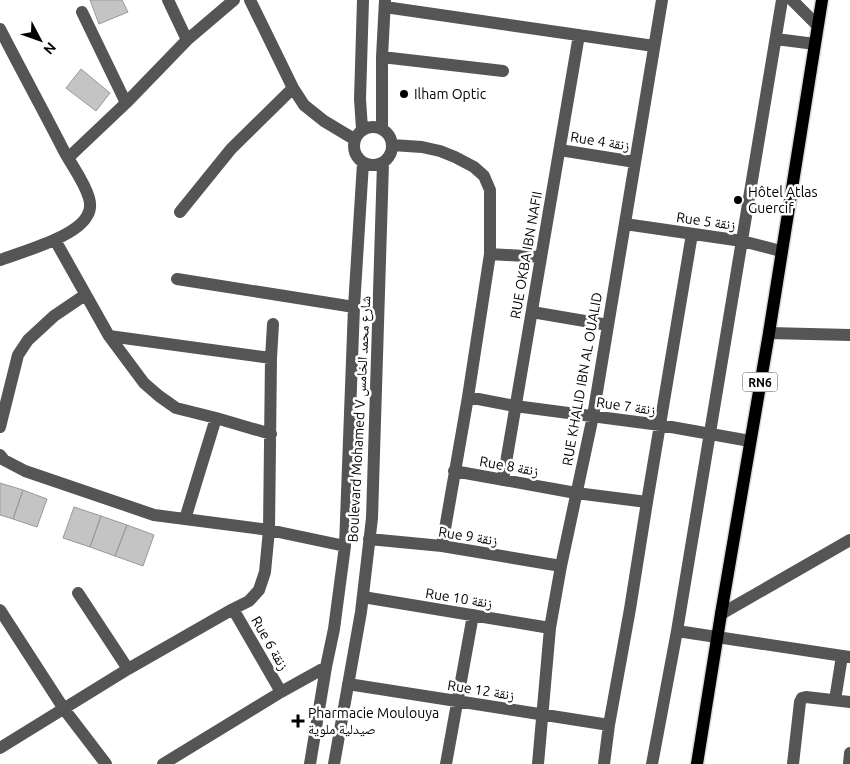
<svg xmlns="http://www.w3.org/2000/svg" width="850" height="764" viewBox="0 0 850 764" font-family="Ubuntu,'Noto Naskh Arabic',sans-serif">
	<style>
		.building { fill: #c4c4c4; stroke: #999 }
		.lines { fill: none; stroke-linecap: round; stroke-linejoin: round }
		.major-casing { stroke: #dbdbdb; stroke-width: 15 }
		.minor { stroke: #555; stroke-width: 12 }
		.major { stroke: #000; stroke-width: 12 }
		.poi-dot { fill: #000; stroke: #fff; stroke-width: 2 }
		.labels { text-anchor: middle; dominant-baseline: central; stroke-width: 5; stroke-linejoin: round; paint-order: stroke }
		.shield { fill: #fff; stroke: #4c4c4c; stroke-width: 1 }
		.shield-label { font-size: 12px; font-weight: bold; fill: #000 }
		.poi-label { font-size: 14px; fill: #000; stroke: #fff; text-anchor: start }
		.street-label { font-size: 14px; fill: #000; stroke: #fff }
	</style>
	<rect width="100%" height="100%" fill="#fff"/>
	<path class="building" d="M 90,0 L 122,0 L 128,12 L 99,24 Z
		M 81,69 L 110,93 L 96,111 L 66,88 Z
		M 0,483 L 23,490 L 13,519 L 0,515 Z
		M 23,490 L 47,499 L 37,527 L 13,519 Z
		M 74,507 L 101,516 L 90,547 L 63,538 Z
		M 101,516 L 127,525 L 115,556 L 90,547 Z
		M 127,525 L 154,535 L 143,566 L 115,556 Z"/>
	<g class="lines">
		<defs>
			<path id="major" d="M 697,764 L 721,614 L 769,333 L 822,0"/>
		</defs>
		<use href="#major" class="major-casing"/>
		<path class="minor" d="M 168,0 L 187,40
			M 250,0 L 293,88 L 304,105 L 324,121 L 354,139
			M 792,0 L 817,25
			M 385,7 L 654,46
			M 82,12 L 126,103
			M 0,29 C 21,70 43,110 64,151 C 72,166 84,181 89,198 C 91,205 91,210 87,216 C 76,237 22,252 0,260
			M 776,39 L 815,44
			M 382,57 L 503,71
			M354 146a19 19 0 1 1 38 0a19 19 0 1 1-38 0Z
			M 362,129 L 360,99 L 363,0
			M 382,129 L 382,57 L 385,0
			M 392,145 L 422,147 L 440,151 L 455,157 L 474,167 L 484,176 L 490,190 L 490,254 L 468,397 L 442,546
			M 560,150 L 635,162
			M 68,158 L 126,103 L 187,40 L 234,0
			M 180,212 L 231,149 L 293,88
			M 625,224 L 742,241 L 781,251
			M 55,240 L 109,336 L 144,383 L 159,396 L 176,408 L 216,418 L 271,434
			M 490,254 L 541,257
			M 177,279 L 354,307
			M 532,312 L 608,325
			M 769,333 L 850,335
			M 109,336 L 271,358
			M 468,397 L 515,406 L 660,425 L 750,441
			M 0,427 L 18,355 L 28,340 L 54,316 L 85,295
			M 0,455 L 4,460 L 25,471 L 154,515 L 269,530 L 345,546
			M 454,471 L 576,493 L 647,502
			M 503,480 L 579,35
			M 185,519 L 216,418
			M 369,539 L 442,546 L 561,566
			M 78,593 L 128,669
			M 363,597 L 550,628
			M 233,609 L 281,692
			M 0,610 L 64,709 L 106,764
			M 721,614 L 850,540
			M 677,631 L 850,657
			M 348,684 L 609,725
			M 835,700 L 842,656
			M 0,748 L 128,669 L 233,609 L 249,601 L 259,590 L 265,572 L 269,530 L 271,358 L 273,324
			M 163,764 L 281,692 L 326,667
			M 310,764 L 326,667 L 334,629 L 345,546 L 354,307 L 363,163
			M 334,764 L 361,612 L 372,518 L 383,163
			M 446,764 L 473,615
			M 538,764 L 550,628 L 561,566 L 593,416 L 662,0
			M 604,764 L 609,725 L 630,609 L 647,502 L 692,234
			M 652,764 L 677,631 L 782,0
			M 793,764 L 800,702 L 802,698 L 806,697 L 850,702
			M 849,764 L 850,753"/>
		<use href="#major" class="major"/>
	</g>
	<g class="poi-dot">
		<circle cx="404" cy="94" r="5"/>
		<circle cx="738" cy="200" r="5"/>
		<path d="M295.5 713.5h5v5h5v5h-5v5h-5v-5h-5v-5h5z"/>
	</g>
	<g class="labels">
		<rect class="shield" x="742.5" y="372.5" width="35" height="19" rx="4"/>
		<g class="shield-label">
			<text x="760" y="382">RN6</text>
		</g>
		<g class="poi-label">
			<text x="414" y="94">Ilham Optic</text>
			<text x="748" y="192">Hôtel Atlas<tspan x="748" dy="16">Guercif</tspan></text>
			<text x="308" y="713">Pharmacie Moulouya<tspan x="308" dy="16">صيدلية ملوية</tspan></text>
		</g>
		<g class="street-label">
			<text transform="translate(600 141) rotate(9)">Rue 4 زنقة</text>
			<text transform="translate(706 221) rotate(8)">Rue 5 زنقة</text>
			<text transform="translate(526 255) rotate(-80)">RUE OKBA IBN NAFII</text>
			<text transform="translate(582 379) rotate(-80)">RUE KHALID IBN AL OUALID</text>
			<text transform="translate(626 406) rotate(8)">Rue 7 زنقة</text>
			<text transform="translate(359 419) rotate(-87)">Boulevard Mohamed V شارع محمد الخامس</text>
			<text transform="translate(509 466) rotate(10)">Rue 8 زنقة</text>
			<text transform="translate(468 536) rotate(9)">Rue 9 زنقة</text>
			<text transform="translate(459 598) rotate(9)">Rue 10 زنقة</text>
			<text transform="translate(270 643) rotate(60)">Rue 6 زنقة</text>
			<text transform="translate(481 690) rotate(9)">Rue 12 زنقة</text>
		</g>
	</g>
	<g transform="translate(40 40) rotate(131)" stroke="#ffffff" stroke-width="4" paint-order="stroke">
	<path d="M0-4L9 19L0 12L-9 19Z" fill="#000000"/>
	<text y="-8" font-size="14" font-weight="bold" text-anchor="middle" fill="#000000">N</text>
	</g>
</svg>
